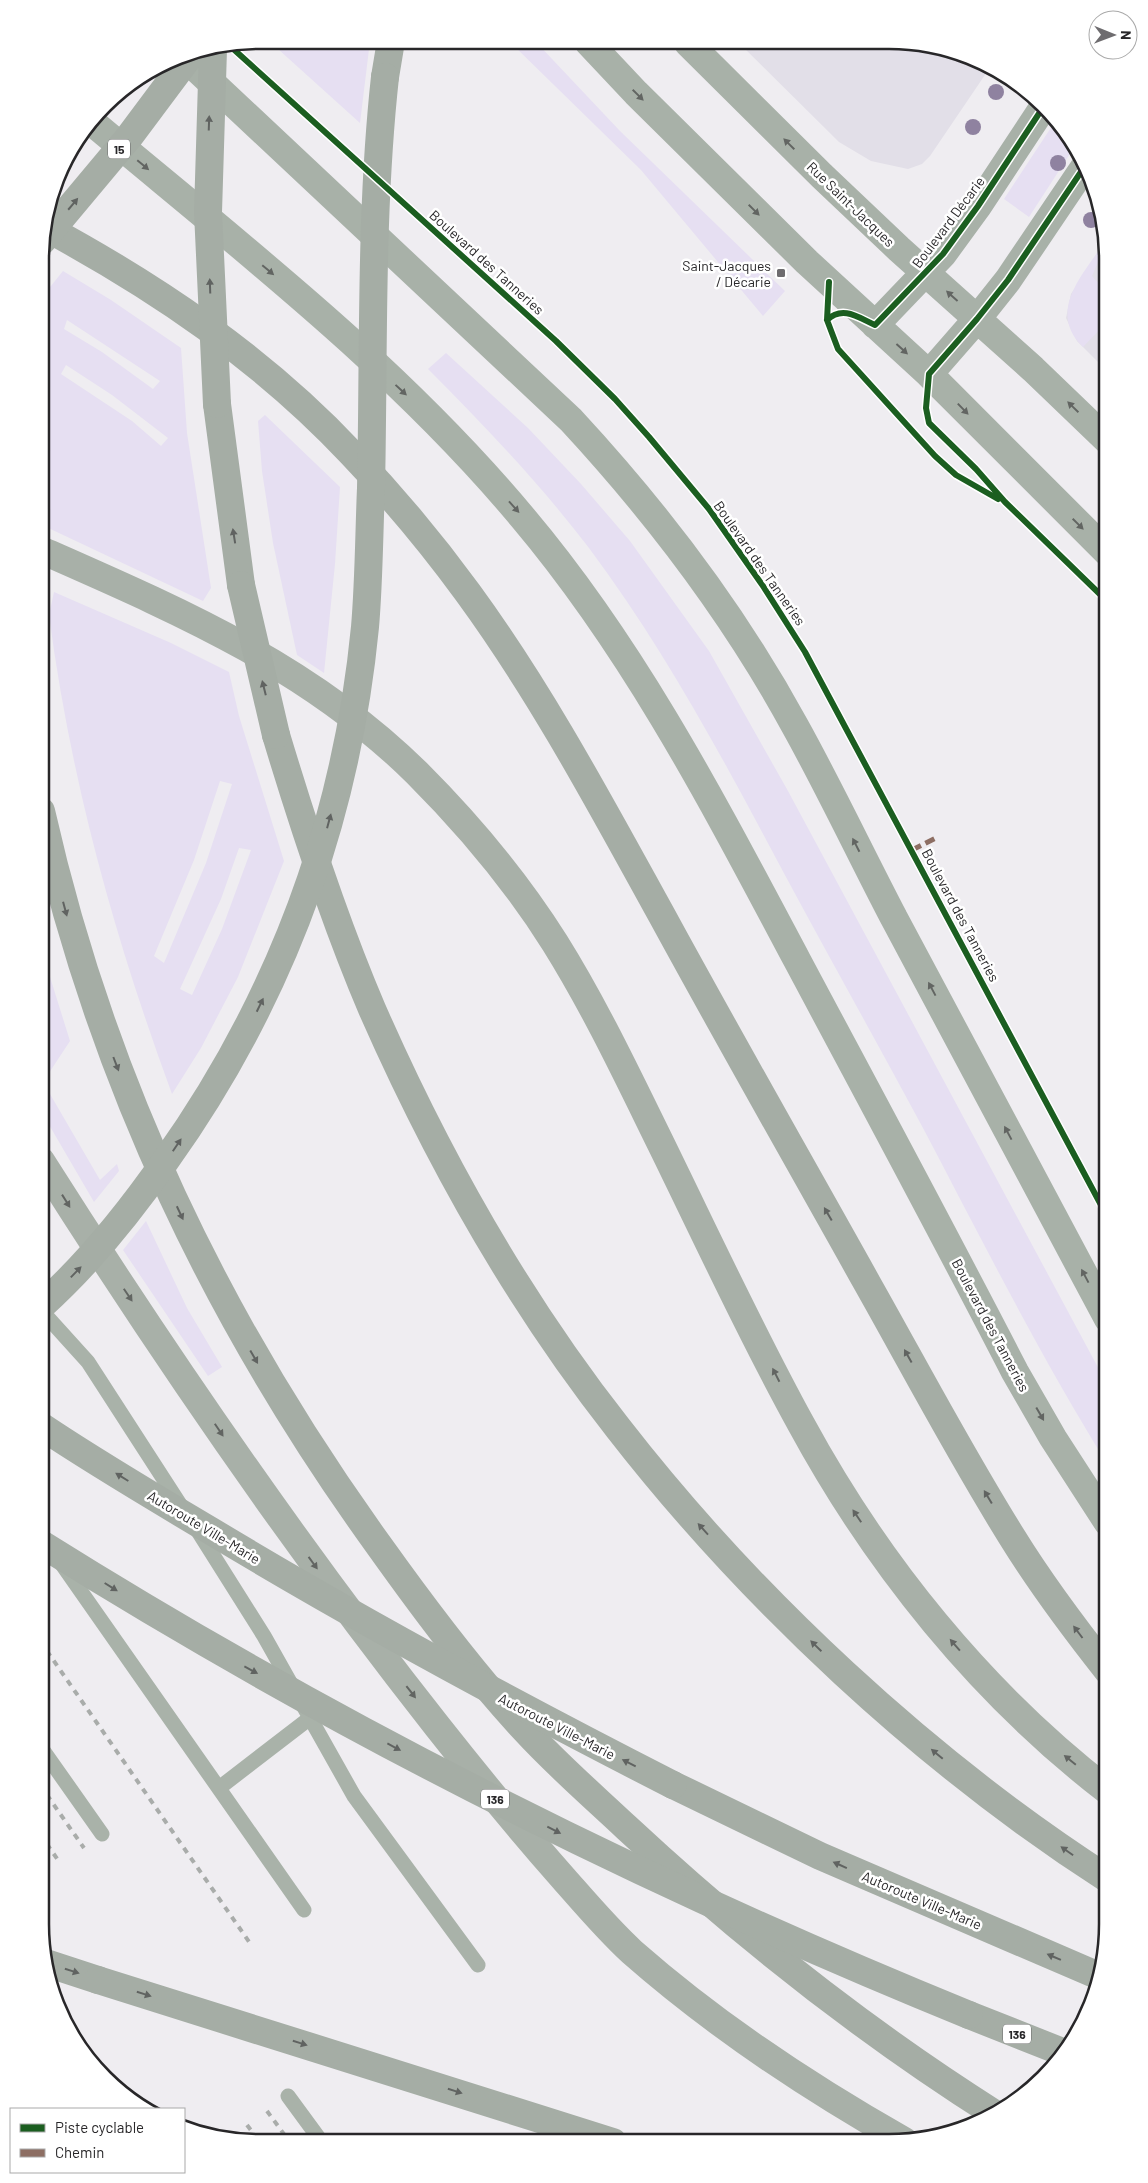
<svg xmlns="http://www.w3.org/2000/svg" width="1148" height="2183" viewBox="0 0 1148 2183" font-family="Barlow,sans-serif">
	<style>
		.built { fill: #e2dfe8 }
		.green { fill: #e6dff2; fill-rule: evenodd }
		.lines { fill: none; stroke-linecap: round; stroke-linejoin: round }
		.service { stroke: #a9b2a9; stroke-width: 15 }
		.secondary { stroke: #a8b1a8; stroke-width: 28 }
		.trunk { stroke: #a8b0a8; stroke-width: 28 }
		.motorway { stroke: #a5ada5; stroke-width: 28 }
		.rail { stroke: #a9acaa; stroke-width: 4; stroke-dasharray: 6 6; stroke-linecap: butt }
		.motorway-bridge { stroke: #a5ada5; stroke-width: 28 }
		.quiet { stroke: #8d6e63; stroke-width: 5; stroke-dasharray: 10 5; stroke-linecap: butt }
		.cycleway-casing { stroke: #fff; stroke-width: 9 }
		.cycleway { stroke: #1b5e20; stroke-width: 6 }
		.tree { fill: #8f82a0 }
		.oneway { fill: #626562 }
		.oneway2 { fill: #606361 }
		.poi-dot { fill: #6e6c6f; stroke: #fff; stroke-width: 2 }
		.labels { text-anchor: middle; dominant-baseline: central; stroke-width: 5; stroke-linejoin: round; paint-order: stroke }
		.shield { fill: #fff; stroke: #686869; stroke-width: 1 }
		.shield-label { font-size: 12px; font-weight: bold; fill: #282729 }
		.street-label { font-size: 14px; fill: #282729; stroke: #fff }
		.poi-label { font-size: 14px; fill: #282729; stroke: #fff; text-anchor: end }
		.rim { fill: none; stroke: #282729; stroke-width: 2.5 }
	</style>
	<rect width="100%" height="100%" fill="#efedf1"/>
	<path class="built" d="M 739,43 L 932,44 L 991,66 L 930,156 L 922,164 L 908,169 L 871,161 L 839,142 Z
		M 1105,241 L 1108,259 L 1108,372 L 1077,341 L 1066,318 L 1071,294 Z"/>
	<path class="green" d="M 268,40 L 370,41 L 360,123 Z
		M 510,42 L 536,42 L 620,131 L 785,291 L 763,316 L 641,170 Z
		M 1056,120 L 1071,137 L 1075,146 L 1029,217 L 1004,199 Z
		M 1105,241 L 1108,261 L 1098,262 L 1092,276 L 1100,285 L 1108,286 L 1108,321 L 1083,347 C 1046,311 1084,274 1105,241 Z
		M 63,271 L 111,300 L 181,348 L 187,433 L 211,588 L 203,601 L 42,525 L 42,297 ZM 67,320 L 160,381 L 153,389 L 102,352 L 64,329 ZM 66,365 L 112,395 L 168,438 L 161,446 L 132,421 L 61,374 Z
		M 446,353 L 528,428 L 581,484 L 630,541 L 709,651 L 788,791 L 1108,1386 L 1108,1465 C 1040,1356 983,1242 923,1128 C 878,1044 831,961 786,877 C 726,764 666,651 589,548 C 541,485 484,425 428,369 Z
		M 265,415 L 340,487 L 335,564 L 324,673 L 297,655 L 273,543 L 262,471 L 258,421 Z
		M 54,592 L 171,643 L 229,672 L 239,716 L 284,861 L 238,977 L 201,1048 L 172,1094 C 114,936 71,782 49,615 ZM 220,781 L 232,784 L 206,863 L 164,963 L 154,956 L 194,860 ZM 239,848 L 251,850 L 222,929 L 192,995 L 180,989 L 221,899 Z
		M 41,948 L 70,1041 L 43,1082 L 100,1180 L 117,1164 L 119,1171 L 94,1202 L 41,1111 Z
		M 146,1221 L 187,1308 L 222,1367 L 208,1376 L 123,1250 Z"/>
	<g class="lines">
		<path class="service" d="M 41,1310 L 88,1362 L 183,1509
			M 196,1528 L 264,1636 L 354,1796 L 478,1965
			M 61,1563 L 304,1910
			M 40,1746 L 102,1834
			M 219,1788 L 310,1718
			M 288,2096 L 321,2141"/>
		<path class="secondary" d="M 588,42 L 636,93 L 807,262 L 929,374 L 1108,553
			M 688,43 L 822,176 L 899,249 L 1033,369 L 1108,441
			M 182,55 L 571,420 C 658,514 734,614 795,726 C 830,789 861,855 894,918 C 965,1052 1036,1186 1108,1319
			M 93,123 C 241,247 398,368 523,518 C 636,652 715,806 797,960 C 870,1097 944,1234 1015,1372 L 1053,1438 L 1108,1523
			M 875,325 L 943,254 L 978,206 L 1044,106
			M 929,374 L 977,319 L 1008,280 L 1085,166"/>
		<path class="trunk" d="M 41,550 C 177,610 309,666 417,773 C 468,824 516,881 555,943 C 595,1007 628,1077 661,1144 C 707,1238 751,1333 801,1424 C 877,1564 981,1693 1108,1791
			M 41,1161 C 164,1355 295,1546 437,1726 C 478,1778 520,1829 564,1879 C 586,1904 608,1930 632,1952 C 715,2025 807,2086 904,2141"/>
		<path class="motorway" d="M 385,77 L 391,41
			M 43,226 C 156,287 263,359 351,453 C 393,497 433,545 468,593 C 544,697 604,811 666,923 C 732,1044 800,1163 867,1283 C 915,1368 960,1454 1012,1537 C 1041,1584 1074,1628 1108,1671
			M 217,404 L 241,585
			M 276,735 C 304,828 334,920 372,1009 C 437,1157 518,1301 618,1428 C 750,1598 926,1762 1108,1879
			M 41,811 C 102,1082 218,1323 380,1547 C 425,1610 472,1673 525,1730 C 557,1765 593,1796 627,1828 C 741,1934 864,2031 995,2114
			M 673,1785 L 820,1856 L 1099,1976
			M 46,1963 L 98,1980
			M 969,2015 L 1065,2053"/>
		<path class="rail" d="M 40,1641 L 252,1946
			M 40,1785 L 84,1848
			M 40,1834 L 60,1863
			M 267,2111 L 289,2141
			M 247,2125 L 259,2141"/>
		<path class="motorway-bridge" d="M 213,49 L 208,212 L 217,404
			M 42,241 L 129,137 L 191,54
			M 241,585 L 276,735
			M 41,1306 C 89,1263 129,1213 166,1160 C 280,1000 346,823 365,627 C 369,581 369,534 371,488 C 374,351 370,214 385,77
			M 41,1426 C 96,1463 154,1497 211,1531 C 362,1622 516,1705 673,1785
			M 40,1543 C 335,1728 647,1884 969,2015
			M 98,1980 L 613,2142"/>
		<path class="quiet" d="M 912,850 L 938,837"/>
		<defs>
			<path id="cycleway" d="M 230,46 L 556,341 L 615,399 L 649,437 L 709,509 L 763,586 L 805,652 L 1108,1218
				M 1085,166 L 1008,280 L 977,319 L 929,374 L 926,408 L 929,423 L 976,469 L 1005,502 L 1108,602
				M 829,282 L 827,320 L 838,349 L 935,456 L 956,475 L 998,499
				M 827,320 C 843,305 859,318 875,325 L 943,254 L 978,206 L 1044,106"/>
		</defs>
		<use href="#cycleway" class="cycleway-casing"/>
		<use href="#cycleway" class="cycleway"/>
	</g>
	<g class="tree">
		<circle cx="996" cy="92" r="8"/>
		<circle cx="973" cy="127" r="8"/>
		<circle cx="1058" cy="163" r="8"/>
		<circle cx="1091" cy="220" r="8"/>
	</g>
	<defs><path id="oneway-solid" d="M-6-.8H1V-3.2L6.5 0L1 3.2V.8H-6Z" transform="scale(1.25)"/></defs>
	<g class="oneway">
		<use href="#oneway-solid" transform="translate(638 95) rotate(45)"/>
		<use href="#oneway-solid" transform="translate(789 144) rotate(-135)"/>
		<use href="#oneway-solid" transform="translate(143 165) rotate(40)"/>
		<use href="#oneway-solid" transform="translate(754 210) rotate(45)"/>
		<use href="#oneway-solid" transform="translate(268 270) rotate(40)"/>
		<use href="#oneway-solid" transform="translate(952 296) rotate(-138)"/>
		<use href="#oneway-solid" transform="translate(902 349) rotate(42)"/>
		<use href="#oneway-solid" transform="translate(401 390) rotate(43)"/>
		<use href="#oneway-solid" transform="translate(1073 407) rotate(-136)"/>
		<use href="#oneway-solid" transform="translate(963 409) rotate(46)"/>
		<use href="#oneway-solid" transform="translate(514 507) rotate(48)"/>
		<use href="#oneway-solid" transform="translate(1078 524) rotate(45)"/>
		<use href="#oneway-solid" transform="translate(856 845) rotate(-117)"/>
		<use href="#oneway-solid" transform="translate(932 989) rotate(-118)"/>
		<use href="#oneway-solid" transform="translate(1008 1133) rotate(-118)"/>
		<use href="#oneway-solid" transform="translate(66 1201) rotate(58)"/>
		<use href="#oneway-solid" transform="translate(1085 1276) rotate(-118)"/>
		<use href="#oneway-solid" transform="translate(128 1295) rotate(56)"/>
		<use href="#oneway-solid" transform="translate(776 1375) rotate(-117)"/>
		<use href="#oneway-solid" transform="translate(1040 1414) rotate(60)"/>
		<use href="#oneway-solid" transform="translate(219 1430) rotate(56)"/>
		<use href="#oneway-solid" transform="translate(857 1516) rotate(-124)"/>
		<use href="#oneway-solid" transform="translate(313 1563) rotate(54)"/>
		<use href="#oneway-solid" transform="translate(955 1645) rotate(-131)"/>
		<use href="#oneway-solid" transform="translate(411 1692) rotate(52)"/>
		<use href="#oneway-solid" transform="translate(1070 1760) rotate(-141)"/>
	</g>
	<g class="oneway2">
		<use href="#oneway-solid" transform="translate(209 123) rotate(-88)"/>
		<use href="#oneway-solid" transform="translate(73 204) rotate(-50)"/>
		<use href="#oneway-solid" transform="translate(210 286) rotate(-92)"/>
		<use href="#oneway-solid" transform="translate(234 536) rotate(-99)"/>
		<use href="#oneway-solid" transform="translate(264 688) rotate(-104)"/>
		<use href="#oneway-solid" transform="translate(329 821) rotate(-75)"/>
		<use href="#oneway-solid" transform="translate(65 909) rotate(75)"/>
		<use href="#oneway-solid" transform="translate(260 1005) rotate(-64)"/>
		<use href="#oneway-solid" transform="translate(116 1064) rotate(69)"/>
		<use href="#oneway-solid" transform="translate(177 1145) rotate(-56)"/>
		<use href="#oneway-solid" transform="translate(180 1213) rotate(65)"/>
		<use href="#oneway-solid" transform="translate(828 1214) rotate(-120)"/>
		<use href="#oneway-solid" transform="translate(76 1272) rotate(-46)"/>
		<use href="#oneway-solid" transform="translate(908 1356) rotate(-119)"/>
		<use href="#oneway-solid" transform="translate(254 1357) rotate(60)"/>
		<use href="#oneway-solid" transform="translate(122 1477) rotate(-148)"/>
		<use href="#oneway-solid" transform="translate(988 1497) rotate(-121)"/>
		<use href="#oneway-solid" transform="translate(703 1529) rotate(-132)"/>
		<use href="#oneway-solid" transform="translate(111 1587) rotate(32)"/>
		<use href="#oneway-solid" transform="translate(1078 1632) rotate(-127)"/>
		<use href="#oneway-solid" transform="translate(816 1646) rotate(-136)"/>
		<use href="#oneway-solid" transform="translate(251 1670) rotate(28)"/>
		<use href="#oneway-solid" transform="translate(394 1747) rotate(28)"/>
		<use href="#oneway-solid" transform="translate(937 1754) rotate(-140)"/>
		<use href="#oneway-solid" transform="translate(629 1763) rotate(-153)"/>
		<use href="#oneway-solid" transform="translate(554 1830) rotate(27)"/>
		<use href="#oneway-solid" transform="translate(1067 1851) rotate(-145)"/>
		<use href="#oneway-solid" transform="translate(840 1865) rotate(-156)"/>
		<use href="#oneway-solid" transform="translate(1054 1957) rotate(-157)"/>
		<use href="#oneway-solid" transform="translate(72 1971) rotate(18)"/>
		<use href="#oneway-solid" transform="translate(144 1994) rotate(17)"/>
		<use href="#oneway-solid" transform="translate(300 2043) rotate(17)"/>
		<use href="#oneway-solid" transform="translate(455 2091) rotate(18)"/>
	</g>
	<rect class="poi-dot" x="776" y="268" width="10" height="10" rx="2.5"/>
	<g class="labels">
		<g class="shield">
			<rect x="108" y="139.5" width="22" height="19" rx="4"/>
			<rect x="481" y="1789.5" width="28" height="19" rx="4"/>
			<rect x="1003" y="2024.5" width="28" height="19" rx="4"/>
		</g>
		<g class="shield-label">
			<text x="119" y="149">15</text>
			<text x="495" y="1799">136</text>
			<text x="1017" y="2034">136</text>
		</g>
		<g class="street-label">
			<text transform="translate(851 204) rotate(44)">Rue Saint-Jacques</text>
			<text transform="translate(948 222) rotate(-53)">Boulevard Décarie</text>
			<text transform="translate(487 262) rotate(42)">Boulevard des Tanneries</text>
			<text transform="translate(760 563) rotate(55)">Boulevard des Tanneries</text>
			<text transform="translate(961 915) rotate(62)">Boulevard des Tanneries</text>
			<text transform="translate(991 1325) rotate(62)">Boulevard des Tanneries</text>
			<text transform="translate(204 1527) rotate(31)">Autoroute Ville-Marie</text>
			<text transform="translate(557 1726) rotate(27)">Autoroute Ville-Marie</text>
			<text transform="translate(922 1900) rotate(23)">Autoroute Ville-Marie</text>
		</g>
		<g class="poi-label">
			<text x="771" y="265">Saint-Jacques<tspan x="771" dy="16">/ Décarie</tspan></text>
		</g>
	</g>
	<path d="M0 0H1148V2183H0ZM259 49H889A210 210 0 0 1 1099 259V1924A210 210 0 0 1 889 2134H259A210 210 0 0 1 49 1924V259A210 210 0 0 1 259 49Z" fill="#fff" fill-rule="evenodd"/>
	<path class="rim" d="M259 49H889A210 210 0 0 1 1099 259V1924A210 210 0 0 1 889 2134H259A210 210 0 0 1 49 1924V259A210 210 0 0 1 259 49Z"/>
	<rect x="10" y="2108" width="175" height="65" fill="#ffffff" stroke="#a9a9a9"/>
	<rect x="20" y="2124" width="25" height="8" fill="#1b5e20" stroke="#a9a9a9"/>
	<text x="55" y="2133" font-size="15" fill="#282729">Piste cyclable</text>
	<rect x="20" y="2149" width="25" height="8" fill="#8d6e63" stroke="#a9a9a9"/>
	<text x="55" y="2158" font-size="15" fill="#282729">Chemin</text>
	<g transform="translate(1113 35) rotate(91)"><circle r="24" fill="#ffffff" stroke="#a9a9a9"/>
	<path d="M0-4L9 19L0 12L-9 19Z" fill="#6e6c6f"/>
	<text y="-8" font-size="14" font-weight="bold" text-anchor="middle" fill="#282729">N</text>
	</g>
</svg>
